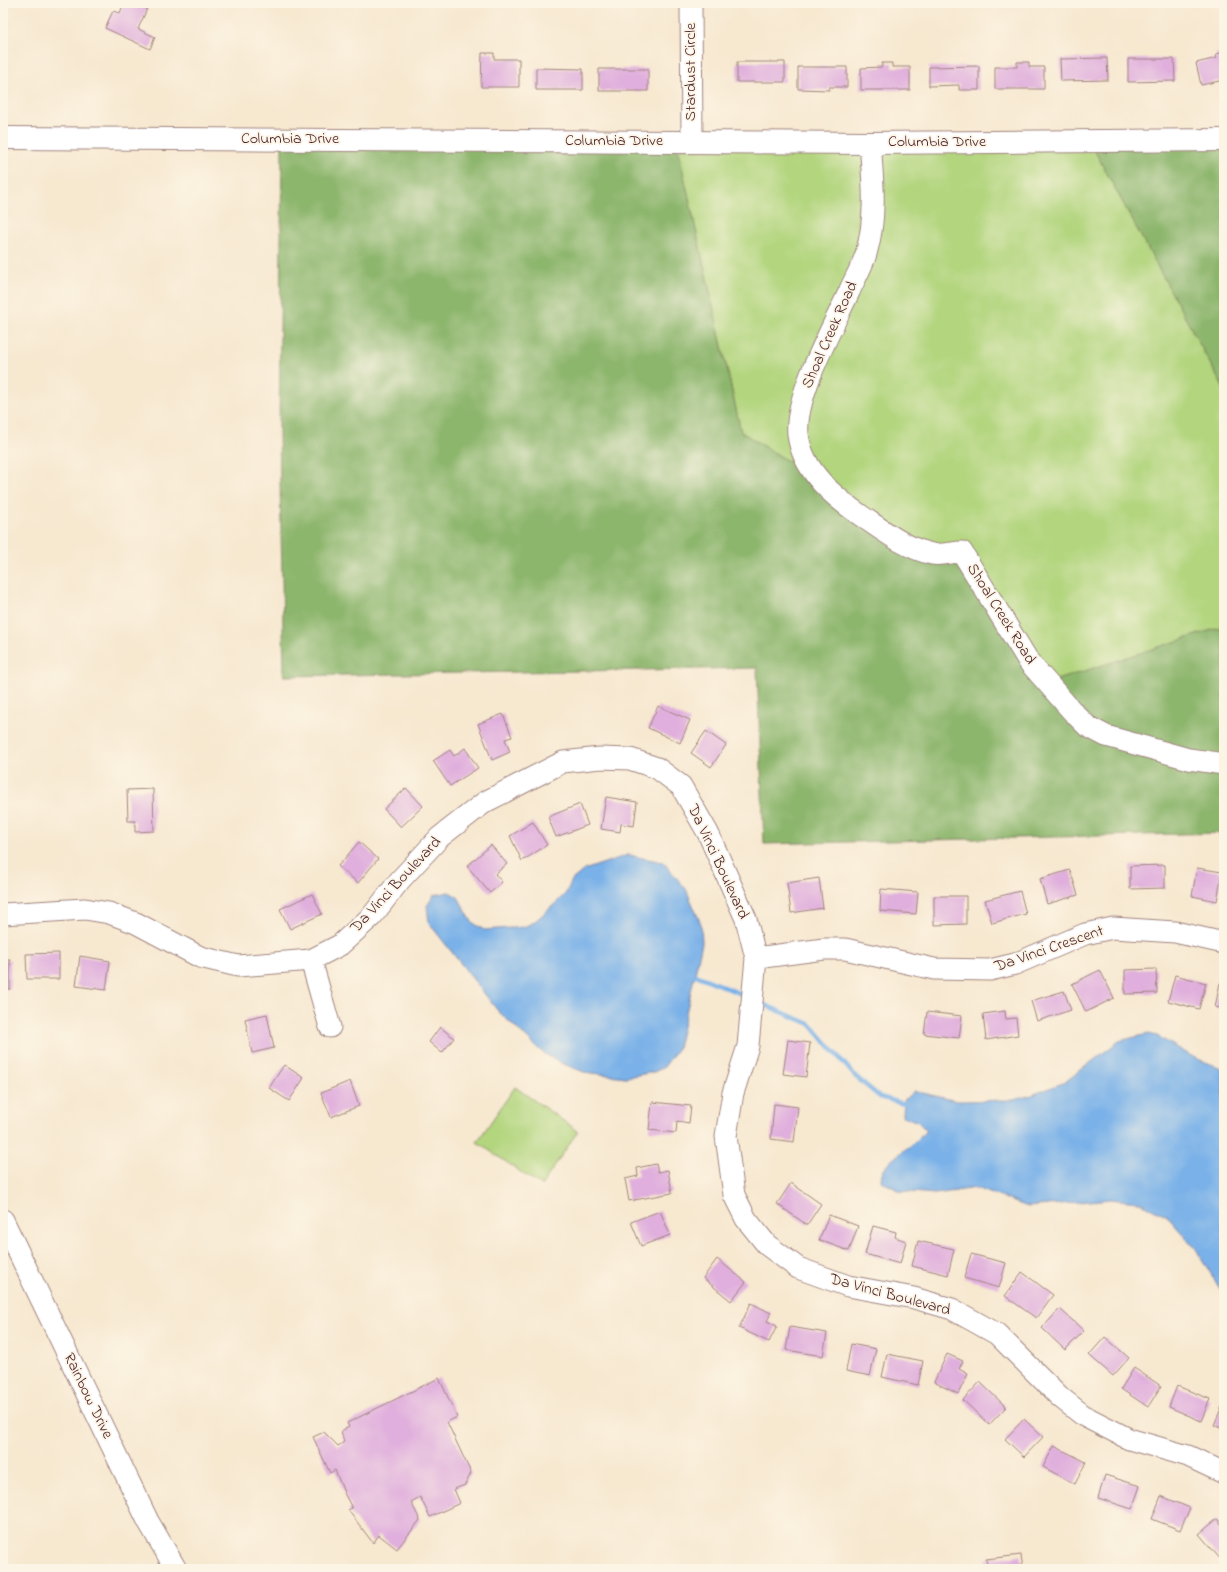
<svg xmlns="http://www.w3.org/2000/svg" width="1227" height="1572" viewBox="0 0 1227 1572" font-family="'Indie Flower',sans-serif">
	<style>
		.green { fill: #b2d57e; stroke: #7e7a54 }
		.forest { fill: #8db66d; stroke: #6c6a4c }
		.water { fill: #79b1e8; stroke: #62688a }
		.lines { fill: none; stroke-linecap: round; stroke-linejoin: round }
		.stream { stroke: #79b1e8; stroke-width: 4.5 }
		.building { fill: #e0afdd }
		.minor-casing { stroke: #a0847e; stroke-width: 23 }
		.major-casing { stroke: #a0847e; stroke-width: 24 }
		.minor { stroke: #fff; stroke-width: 21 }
		.major { stroke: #fff; stroke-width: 22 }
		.labels { text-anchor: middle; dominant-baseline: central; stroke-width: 3.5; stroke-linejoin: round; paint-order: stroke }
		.street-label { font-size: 16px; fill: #4a1f2b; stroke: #fcf5e5 }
	</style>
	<rect width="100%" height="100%" fill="#fcf5e5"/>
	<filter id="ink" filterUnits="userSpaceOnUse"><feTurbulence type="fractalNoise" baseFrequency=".025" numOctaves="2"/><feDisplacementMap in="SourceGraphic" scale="8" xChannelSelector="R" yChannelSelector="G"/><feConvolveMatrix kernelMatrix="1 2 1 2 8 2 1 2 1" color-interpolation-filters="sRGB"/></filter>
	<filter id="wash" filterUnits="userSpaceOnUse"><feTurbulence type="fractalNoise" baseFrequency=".012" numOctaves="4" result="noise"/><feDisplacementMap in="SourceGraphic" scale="16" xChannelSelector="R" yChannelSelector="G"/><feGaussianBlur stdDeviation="0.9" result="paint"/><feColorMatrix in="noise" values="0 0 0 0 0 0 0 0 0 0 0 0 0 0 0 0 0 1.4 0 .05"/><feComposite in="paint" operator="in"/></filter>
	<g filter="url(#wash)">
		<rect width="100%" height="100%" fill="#f7e8d0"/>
		<path class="green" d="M 1090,142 L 1224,389 L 1224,626 L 1040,686 L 994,589 L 741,432 L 678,149 Z
			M 515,1087 L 578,1131 L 541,1186 L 477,1142 Z"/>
		<path class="forest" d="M 282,141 L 678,149 L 741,432 L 994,589 L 1041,685 L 1224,626 L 1224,833 L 764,844 L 757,668 L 284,676 L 279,432 Z
			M 1090,142 L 1224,142 L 1224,389 Z"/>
		<path class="water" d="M 628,855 L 663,862 L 686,889 L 701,924 L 702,943 L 678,1048 L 664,1067 L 654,1072 L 626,1077 L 584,1072 L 561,1063 L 542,1052 L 498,1011 L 429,923 L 427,906 L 434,895 L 449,892 L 458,897 L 472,922 L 484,930 L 524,927 L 534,922 L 556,903 L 566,893 L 572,880 L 584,870 Z
			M 1148,1034 L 1157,1036 L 1195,1058 L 1224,1069 L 1224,1291 L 1220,1289 L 1196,1249 L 1166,1215 L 1139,1202 L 1110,1199 L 1028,1207 L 976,1188 L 935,1194 L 900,1191 L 881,1181 C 881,1158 913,1150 926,1130 L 918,1122 L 903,1116 L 904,1100 L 914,1091 L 957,1101 L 1013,1100 L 1032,1095 L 1065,1082 L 1119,1041 Z"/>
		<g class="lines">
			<path class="stream" d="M 696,975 L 748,997
				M 758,1002 L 810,1024 L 855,1076 L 880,1097 L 904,1104"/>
		</g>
		<g id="blocks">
			<path class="building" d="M 124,3 L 136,3 L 147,9 L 138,29 L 155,37 L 150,49 L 105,28 L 113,11 L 120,13 Z
				M 1224,52 L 1224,80 L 1201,85 L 1196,63 L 1217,58 L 1216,54 Z
				M 482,53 L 494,53 L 494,59 L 519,59 L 519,87 L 481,87 Z
				M 1107,58 L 1108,80 L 1061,81 L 1060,59 Z
				M 1128,59 L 1174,59 L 1175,81 L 1128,82 Z
				M 737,62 L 785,62 L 785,82 L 737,82 Z
				M 1017,62 L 1029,62 L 1029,67 L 1044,67 L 1044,89 L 995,89 L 995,67 L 1017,67 Z
				M 882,63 L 892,63 L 892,67 L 910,67 L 910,90 L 861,90 L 861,68 L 882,67 Z
				M 979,66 L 979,90 L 959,90 L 959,85 L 929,86 L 929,67 Z
				M 798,67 L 847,67 L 847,87 L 829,87 L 829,90 L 798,89 Z
				M 536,68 L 583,69 L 583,90 L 536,90 Z
				M 599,69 L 648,69 L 648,91 L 599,91 Z
				M 658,706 L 690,720 L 680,743 L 648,728 Z
				M 503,714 L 512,737 L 505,739 L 510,752 L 492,760 L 478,724 Z
				M 706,731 L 726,745 L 711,767 L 691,753 Z
				M 465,748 L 478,768 L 450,786 L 433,761 L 450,750 L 454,756 Z
				M 406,788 L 423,806 L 401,827 L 384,809 Z
				M 153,789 L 154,831 L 135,832 L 135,821 L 128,821 L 127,790 Z
				M 606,797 L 637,802 L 634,826 L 621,824 L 620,832 L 601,829 Z
				M 580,804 L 588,825 L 556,837 L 548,817 Z
				M 533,822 L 547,845 L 522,861 L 510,836 Z
				M 359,842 L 378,859 L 358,883 L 338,866 Z
				M 491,845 L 507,864 L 495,874 L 502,882 L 490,893 L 467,866 Z
				M 1165,865 L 1165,888 L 1130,889 L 1130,866 Z
				M 1197,868 L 1222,872 L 1217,901 L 1192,896 Z
				M 1070,870 L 1078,895 L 1047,904 L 1040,879 Z
				M 819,878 L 823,908 L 791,913 L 787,883 Z
				M 881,889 L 918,892 L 916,914 L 880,911 Z
				M 1020,891 L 1026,914 L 992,923 L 985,900 Z
				M 312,894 L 322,914 L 290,929 L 280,909 Z
				M 934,896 L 966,896 L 966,924 L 934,925 Z
				M 59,953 L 59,979 L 27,979 L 26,954 Z
				M 80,956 L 110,961 L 106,990 L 76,986 Z
				M 3,960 L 10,960 L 10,989 L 3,989 Z
				M 1156,969 L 1157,993 L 1125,994 L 1125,970 Z
				M 1100,970 L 1114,998 L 1086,1012 L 1072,984 Z
				M 1175,975 L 1206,983 L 1199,1009 L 1168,1001 Z
				M 1220,983 L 1224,984 L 1224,1009 L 1215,1007 Z
				M 1064,991 L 1071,1010 L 1037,1021 L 1031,1001 Z
				M 1005,1011 L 1006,1019 L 1016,1018 L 1018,1035 L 986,1040 L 983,1014 Z
				M 927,1012 L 962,1016 L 959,1038 L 924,1034 Z
				M 267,1014 L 274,1048 L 252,1053 L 245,1019 Z
				M 440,1027 L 454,1038 L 442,1053 L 429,1042 Z
				M 788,1040 L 810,1043 L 806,1077 L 783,1074 Z
				M 284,1065 L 304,1078 L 289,1101 L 269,1088 Z
				M 350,1081 L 359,1106 L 331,1117 L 321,1093 Z
				M 652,1102 L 691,1106 L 689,1123 L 677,1121 L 676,1133 L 649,1130 Z
				M 774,1104 L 798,1107 L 794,1142 L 771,1139 Z
				M 656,1164 L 658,1172 L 668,1170 L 672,1193 L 629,1201 L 625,1179 L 638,1176 L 637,1168 Z
				M 791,1183 L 821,1204 L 807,1225 L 777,1204 Z
				M 660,1211 L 670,1235 L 641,1246 L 631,1222 Z
				M 829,1215 L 858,1226 L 849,1251 L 819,1240 Z
				M 873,1226 L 896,1232 L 895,1237 L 906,1241 L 900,1264 L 865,1254 Z
				M 918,1241 L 954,1249 L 948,1275 L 912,1266 Z
				M 971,1254 L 1006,1263 L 999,1288 L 964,1278 Z
				M 717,1259 L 746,1282 L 731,1301 L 703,1278 Z
				M 1022,1272 L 1053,1295 L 1036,1318 L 1005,1296 Z
				M 751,1303 L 771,1313 L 767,1321 L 777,1326 L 769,1342 L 739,1328 Z
				M 1060,1309 L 1084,1331 L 1065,1350 L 1042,1328 Z
				M 790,1327 L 827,1333 L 823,1356 L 786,1350 Z
				M 1105,1337 L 1129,1358 L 1113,1376 L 1089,1355 Z
				M 851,1344 L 876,1349 L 870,1376 L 846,1371 Z
				M 887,1354 L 923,1361 L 918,1385 L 882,1377 Z
				M 947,1354 L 963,1361 L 959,1369 L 968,1374 L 958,1394 L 934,1382 Z
				M 1134,1368 L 1161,1386 L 1148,1407 L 1121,1389 Z
				M 439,1378 L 457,1417 L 447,1422 L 471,1473 L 465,1485 L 454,1489 L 460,1503 L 430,1517 L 420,1497 L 411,1502 L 420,1520 L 397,1549 L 379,1535 L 373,1543 L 348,1510 L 352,1508 L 345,1495 L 335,1470 L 330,1473 L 313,1437 L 324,1432 L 338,1446 L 344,1442 L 341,1431 L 349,1427 L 347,1423 Z
				M 980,1382 L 1006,1407 L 989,1425 L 963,1400 Z
				M 1177,1386 L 1210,1399 L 1201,1421 L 1169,1407 Z
				M 1224,1402 L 1224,1429 L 1214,1425 Z
				M 1024,1419 L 1043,1437 L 1024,1457 L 1005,1439 Z
				M 1054,1446 L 1086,1462 L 1075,1484 L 1043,1467 Z
				M 1105,1475 L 1140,1486 L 1132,1509 L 1098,1498 Z
				M 1161,1496 L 1190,1508 L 1180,1530 L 1152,1519 Z
				M 1217,1519 L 1224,1527 L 1224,1560 L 1222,1561 L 1199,1534 Z
				M 1021,1555 L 1023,1569 L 988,1569 L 986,1559 Z"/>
		</g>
	</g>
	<g filter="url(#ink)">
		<use href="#blocks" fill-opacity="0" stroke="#a0847e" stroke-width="1"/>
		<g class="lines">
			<defs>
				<path id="minor" d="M 691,3 L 692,141
					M 870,143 C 873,180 877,217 866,254 C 862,267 854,280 849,292 C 833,327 794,396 798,434 C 802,471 835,498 863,517 C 885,532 906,548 932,554 C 941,556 953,552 962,552 L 1029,662 L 1072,711 L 1087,726 L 1106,736 L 1189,759 L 1224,764
					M 3,914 L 85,909 L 109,913 L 136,923 L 200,957 L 238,966 L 311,960 L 340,945 L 372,916 L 400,880 L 440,837 L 485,802 L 563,762 L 600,758 L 630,759 L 657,768 L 681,786 L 708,833 L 746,919 L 756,958 L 748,1046 L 733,1093 L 726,1136 L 734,1195 L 746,1219 L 767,1245 L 798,1268 L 848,1286 L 914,1298 L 952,1309 L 997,1334 L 1060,1397 L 1084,1416 L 1129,1439 L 1188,1456 L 1224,1473
					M 756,958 L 824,949 L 845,949 L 934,969 L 990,970 L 1015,964 L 1085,934 L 1113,928 L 1175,932 L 1224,943
					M 311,960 L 330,1027
					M 3,1220 L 148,1521 L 176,1569"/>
				<path id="major" d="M 3,138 L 870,143 L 1224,140"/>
			</defs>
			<use href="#minor" class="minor-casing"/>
			<use href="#major" class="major-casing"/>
			<use href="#minor" class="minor"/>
			<use href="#major" class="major"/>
		</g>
	</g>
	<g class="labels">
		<g class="street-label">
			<text transform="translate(691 72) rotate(-90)">Stardust Circle</text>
			<text x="290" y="139">Columbia Drive</text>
			<text x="614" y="141">Columbia Drive</text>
			<text x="937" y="142">Columbia Drive</text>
			<text transform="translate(830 335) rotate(-66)">Shoal Creek Road</text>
			<text transform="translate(1001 614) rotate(58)">Shoal Creek Road</text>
			<text transform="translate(718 862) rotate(65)">Da Vinci Boulevard</text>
			<text transform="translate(396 885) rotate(-47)">Da Vinci Boulevard</text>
			<text transform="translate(1049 949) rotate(-19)">Da Vinci Crescent</text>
			<text transform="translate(890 1295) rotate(15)">Da Vinci Boulevard</text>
			<text transform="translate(88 1396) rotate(64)">Rainbow Drive</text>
		</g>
	</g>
	<rect width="1227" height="1572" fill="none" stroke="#fcf5e5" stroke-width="16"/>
</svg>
